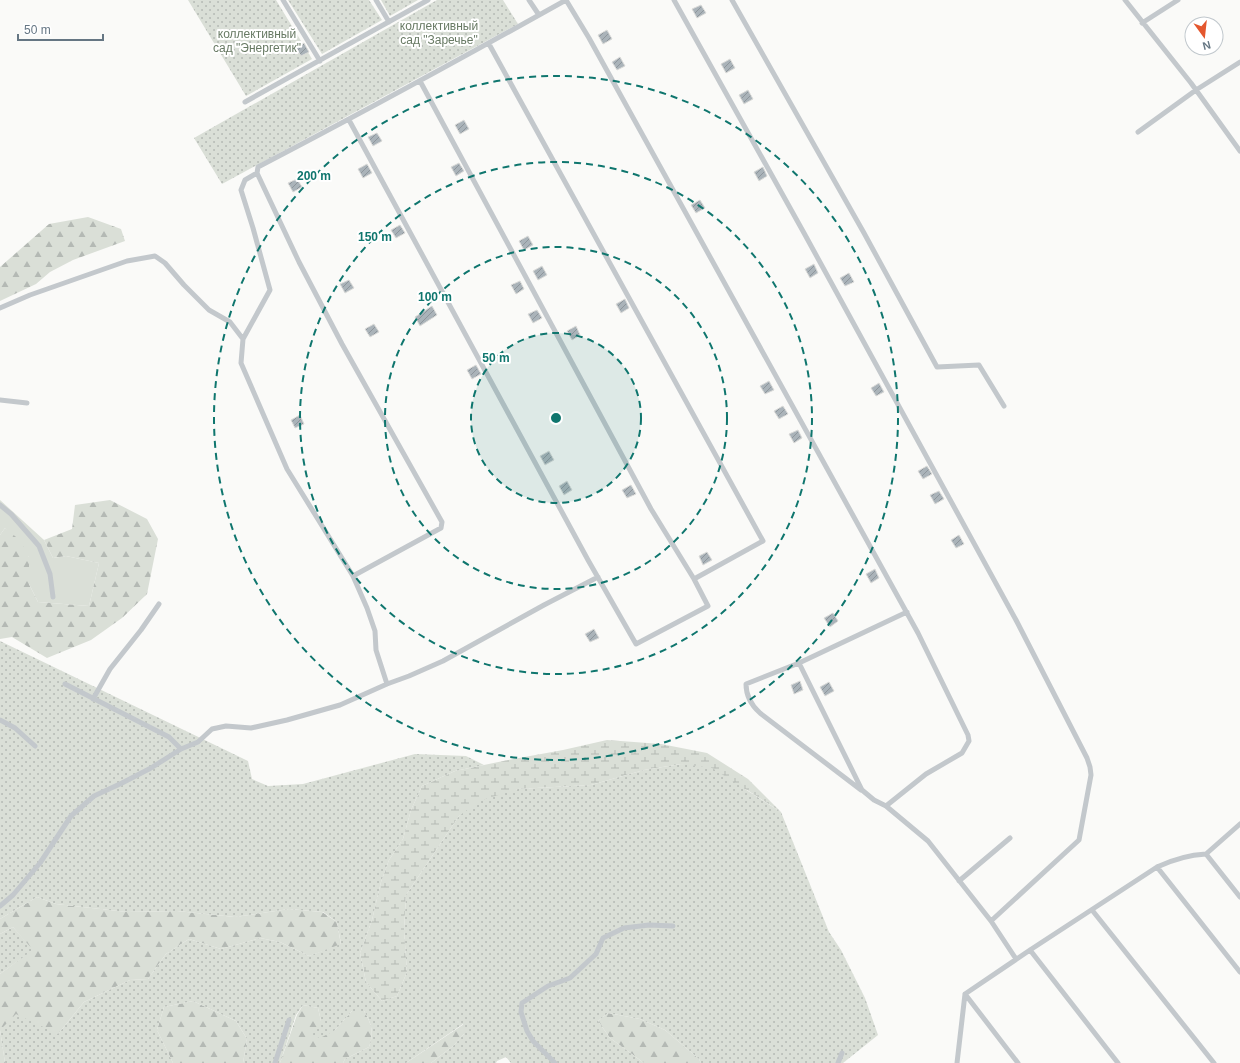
<svg xmlns="http://www.w3.org/2000/svg" width="1240" height="1063" viewBox="0 0 1240 1063" font-family="Arial,sans-serif">
	<style>
		.grass { fill: #dadfd7 }
		.forest { fill: url(#forest-firs) }
		.wetland { fill: url(#wetland-marsh) }
		.garden { fill: url(#garden-dots) }
		.building { fill: url(#building-hatch); stroke: #dcdcda }
		.lines { fill: none; stroke-linecap: round; stroke-linejoin: round }
		.service { stroke: #c3c8cc; stroke-width: 5 }
		.ring { fill: none; stroke: #0f766e; stroke-width: 2; stroke-dasharray: 7 5 }
		.labels { text-anchor: middle; dominant-baseline: central; stroke-width: 4; stroke-linejoin: round; paint-order: stroke }
		.park-label { font-size: 12px; fill: #687a64; stroke: #fff }
		.centre { fill: #0f766e; stroke: #fff; stroke-width: 2 }
		.ring-label { font-size: 12px; text-anchor: middle; font-weight: bold; fill: #0f766e; stroke: #fff; stroke-width: 4; stroke-linejoin: round; paint-order: stroke }
	</style>
	<defs>
		<pattern id="forest-firs" width="22" height="20" patternUnits="userSpaceOnUse"><rect width="22" height="20" fill="#dadfd7"/><path d="M5 1l3.5 6h-7zM16 11l3.5 6h-7z" fill="#b4b9b4"/></pattern>
		<pattern id="wetland-marsh" width="20" height="14" patternUnits="userSpaceOnUse"><rect width="20" height="14" fill="#dadfd7"/><path d="M1 5h8M5 5V1M11 12h8M15 12V8" fill="none" stroke="#b4b9b4"/></pattern>
		<pattern id="garden-dots" width="8" height="8" patternUnits="userSpaceOnUse"><rect width="8" height="8" fill="#dadfd7"/><path d="M2 2h.1M6 6h.1" fill="none" stroke="#b4b9b4" stroke-width="1.8" stroke-linecap="round"/></pattern>
		<pattern id="building-hatch" width="6" height="6" patternUnits="userSpaceOnUse"><rect width="6" height="6" fill="#aab3b9"/><path d="M-1 1l2-2M0 6l6-6M5 7l2-2" fill="none" stroke="#8e969c"/></pattern>
	</defs>
	<rect width="100%" height="100%" fill="#fafaf8"/>
	<path class="grass" d="M 0,500 L 44,540 L 53,558 L 66,556 L 99,563 L 89,606 L 38,602 L 29,584 L 29,557 L 5,528 L 0,535 Z"/>
	<path class="forest" d="M 88,217 L 121,229 L 125,241 L 73,260 L 50,272 L 36,284 L 0,301 L 0,267 L 49,224 Z
		M 110,500 L 147,519 L 158,539 L 147,594 L 122,618 L 91,640 L 47,658 L 12,637 L 0,639 L 0,535 L 5,528 L 21,541 L 29,557 L 29,584 L 38,602 L 89,606 L 99,563 L 66,556 L 53,558 L 44,540 L 72,529 L 75,505 Z
		M 37,897 L 56,904 L 127,912 L 177,911 L 235,917 L 289,909 L 322,912 L 337,922 L 341,945 L 309,956 L 280,942 L 260,938 L 221,949 L 189,939 L 166,954 L 148,979 L 130,980 L 84,1002 L 58,1034 L 0,1030 L 5,1063 L 0,1063 L 0,974 L 32,950 L 13,927 L 0,934 L 0,919 Z
		M 193,1001 L 236,1021 L 247,1039 L 243,1063 L 173,1063 L 157,1030 L 164,1007 Z
		M 303,1005 L 318,1008 L 321,1021 L 334,1031 L 352,1011 L 364,1011 C 372,1024 374,1033 369,1047 L 345,1059 L 343,1063 L 280,1063 L 297,1015 Z
		M 608,1013 L 640,1019 L 665,1030 L 699,1059 L 701,1063 L 644,1063 L 610,1038 L 598,1021 Z
		M 464,1024 L 464,1034 L 453,1046 L 431,1063 L 406,1063 Z"/>
	<path class="wetland" d="M 607,740 L 661,744 L 707,753 L 748,779 L 781,812 L 747,790 L 681,764 L 644,770 L 591,785 L 518,789 L 459,816 L 406,895 L 404,931 L 407,972 L 397,996 L 382,1001 L 366,982 L 360,953 L 372,920 L 381,882 L 389,860 L 403,839 L 411,810 L 422,786 L 455,771 L 508,760 L 563,750 Z"/>
	<path class="garden" d="M 188,0 L 276,0 L 312,59 L 246,96 Z
		M 288,0 L 369,0 L 382,20 L 322,54 Z
		M 381,0 L 418,0 L 390,16 Z
		M 437,0 L 503,0 L 518,24 L 222,184 L 194,138 Z
		M 0,641 L 248,761 L 252,779 L 268,786 L 303,784 L 415,754 L 466,756 L 484,765 L 455,771 L 422,786 L 411,810 L 403,839 L 389,860 L 381,882 L 372,920 L 360,953 L 366,982 L 382,1001 L 397,996 L 407,972 L 404,931 L 406,895 L 459,816 L 479,801 L 518,789 L 591,785 L 644,770 L 681,764 L 712,768 L 781,812 L 829,932 L 841,950 L 865,998 L 878,1035 L 843,1063 L 701,1063 L 699,1059 L 665,1030 L 640,1019 L 608,1013 L 598,1021 L 610,1038 L 644,1063 L 511,1063 L 506,1057 L 497,1061 L 496,1063 L 431,1063 L 453,1046 L 464,1034 L 463,1024 L 406,1063 L 343,1063 L 345,1059 L 369,1047 C 374,1033 372,1024 364,1011 L 352,1011 L 334,1031 L 320,1038 L 312,1035 L 321,1021 L 318,1008 L 303,1005 L 296,1015 L 280,1063 L 243,1063 L 247,1039 L 236,1021 L 193,1001 L 164,1007 L 157,1030 L 173,1063 L 5,1063 L 0,1030 L 16,1014 L 58,1034 L 84,1002 L 130,980 L 148,979 L 166,954 L 189,939 L 221,949 L 260,938 L 280,942 L 309,956 L 341,944 L 337,922 L 323,912 L 289,909 L 235,917 L 177,911 L 127,912 L 56,904 L 37,897 L 0,919 Z
		M 13,927 L 33,950 L 0,974 L 0,934 Z"/>
	<path class="building" d="M 701,5 L 706,13 L 697,18 L 692,9 Z
		M 607,30 L 612,39 L 603,44 L 598,35 Z
		M 304,43 L 309,52 L 301,56 L 296,48 Z
		M 620,57 L 625,66 L 617,70 L 612,62 Z
		M 730,59 L 735,68 L 726,73 L 721,64 Z
		M 748,90 L 753,99 L 744,104 L 739,95 Z
		M 464,120 L 469,129 L 460,134 L 455,125 Z
		M 377,133 L 382,141 L 373,146 L 368,137 Z
		M 459,163 L 464,171 L 456,176 L 451,167 Z
		M 367,164 L 372,173 L 363,178 L 358,169 Z
		M 763,167 L 767,176 L 759,181 L 754,172 Z
		M 297,179 L 302,187 L 293,192 L 288,183 Z
		M 700,200 L 705,208 L 696,213 L 691,205 Z
		M 400,225 L 405,233 L 396,238 L 391,230 Z
		M 528,236 L 533,245 L 524,250 L 519,241 Z
		M 814,264 L 818,273 L 810,278 L 805,269 Z
		M 542,266 L 547,275 L 538,280 L 533,271 Z
		M 849,273 L 854,282 L 845,286 L 840,278 Z
		M 349,280 L 354,288 L 345,293 L 340,284 Z
		M 520,281 L 524,289 L 516,294 L 511,285 Z
		M 625,299 L 629,308 L 621,313 L 616,304 Z
		M 432,306 L 437,315 L 420,326 L 415,317 Z
		M 537,310 L 542,318 L 533,323 L 528,314 Z
		M 374,324 L 379,332 L 370,337 L 365,329 Z
		M 576,326 L 580,335 L 572,340 L 567,331 Z
		M 476,365 L 481,374 L 472,379 L 467,370 Z
		M 769,381 L 774,390 L 765,394 L 760,386 Z
		M 879,383 L 884,392 L 876,396 L 871,388 Z
		M 783,406 L 788,414 L 779,419 L 774,411 Z
		M 300,415 L 304,424 L 295,428 L 291,420 Z
		M 798,430 L 802,438 L 794,443 L 789,434 Z
		M 549,451 L 554,460 L 545,465 L 540,456 Z
		M 927,466 L 932,474 L 923,479 L 918,471 Z
		M 567,481 L 572,490 L 564,495 L 559,486 Z
		M 631,485 L 636,494 L 627,498 L 622,490 Z
		M 939,491 L 944,499 L 935,504 L 930,495 Z
		M 959,535 L 964,544 L 956,548 L 951,540 Z
		M 707,552 L 712,560 L 703,565 L 699,556 Z
		M 875,569 L 879,578 L 871,583 L 866,574 Z
		M 833,613 L 838,621 L 830,627 L 824,618 Z
		M 594,629 L 599,638 L 590,642 L 585,634 Z
		M 800,681 L 803,690 L 794,694 L 791,685 Z
		M 829,682 L 834,691 L 825,696 L 820,687 Z"/>
	<g class="lines">
		<path class="service" d="M 283,0 L 320,61
			M 376,0 L 389,22
			M 529,0 L 539,15
			M 566,0 L 589,38 L 918,633 L 968,735 L 969,741 L 962,753 L 926,774 L 886,806
			M 674,0 L 804,233 L 1016,620 L 1087,758 L 1090,767 L 1091,775 L 1079,840 L 991,921
			M 732,0 L 864,233 L 937,367 L 979,365 L 1004,406
			M 1125,0 L 1191,83 L 1240,151
			M 1142,23 L 1178,0
			M 489,44 L 763,541 L 694,579
			M 245,102 L 428,0
			M 349,120 L 588,560 L 636,644 L 708,606 L 694,579 L 651,509 L 420,81
			M 1138,132 L 1196,90 L 1240,62
			M 257,173 L 245,180 L 241,190 L 253,228 L 270,290 L 243,339 L 241,363 L 287,469 L 353,576 L 367,608 L 375,631 L 376,650 L 387,684
			M 0,308 L 30,295 L 127,261 L 155,256 L 165,263 L 184,285 L 209,310 L 230,322 L 243,339
			M 0,400 L 27,403
			M 0,505 L 11,514 L 39,546 L 50,574 L 53,597
			M 353,576 L 441,528 L 442,522 L 342,344 L 299,262 L 257,173 L 258,167 C 362,113 464,57 566,0
			M 907,612 L 799,663 L 862,790 L 874,800 L 886,806 L 928,841 L 991,921 L 1016,959
			M 799,663 L 746,684 C 746,696 751,705 760,713 L 861,790
			M 65,684 L 169,737 L 181,749
			M 93,699 L 110,669 L 141,630 L 159,604
			M 0,720 L 15,728 L 35,746
			M 1206,854 L 1240,824
			M 1157,867 L 1240,972
			M 959,881 L 1010,838
			M 0,906 L 13,895 L 40,863 L 71,816 L 94,796 L 122,783 L 151,768 L 181,749 L 198,742 L 212,729 L 226,726 L 251,728 L 287,720 L 340,705 L 387,684 L 409,676 L 443,661 L 544,605 L 598,577
			M 1092,910 L 1214,1063
			M 1030,950 L 1118,1063
			M 275,1063 L 289,1020
			M 555,1063 L 533,1041 L 527,1031 L 521,1012 L 522,1003 L 548,986 L 570,978 L 596,954 L 603,938 L 624,928 L 649,925 L 673,926
			M 838,1063 L 842,1053
			M 957,1063 L 965,994
			M 1018,1063 L 965,994 L 1030,950 L 1157,867 C 1174,859 1188,855 1206,854 L 1240,897"/>
	</g>
	<circle cx="556" cy="418" r="85" fill="#0f766e" fill-opacity=".12"/>
	<g class="ring">
		<circle cx="556" cy="418" r="85"/>
		<circle cx="556" cy="418" r="171"/>
		<circle cx="556" cy="418" r="256"/>
		<circle cx="556" cy="418" r="342"/>
	</g>
	<g class="labels">
		<g class="park-label">
			<text x="439" y="26">коллективный<tspan x="439" dy="14">сад "Заречье"</tspan></text>
			<text x="257" y="34">коллективный<tspan x="257" dy="14">сад "Энергетик"</tspan></text>
		</g>
	</g>
	<circle cx="556" cy="418" r="6" class="centre"/>
	<g class="ring-label">
		<text x="314" y="180">200 m</text>
		<text x="375" y="241">150 m</text>
		<text x="435" y="301">100 m</text>
		<text x="496" y="362">50 m</text>
	</g>
	<g transform="translate(1204 36) rotate(165)"><circle r="19" fill="#ffffff" stroke="#c1c8cd"/>
	<path d="M0-3L7 15L0 10L-7 15Z" fill="#e4572e"/>
	<text y="-6" font-size="11" font-weight="bold" text-anchor="middle" fill="#657683">N</text>
	</g>
	<path d="M18 34v6h85v-6" fill="none" stroke="#657683" stroke-width="2"/>
	<text x="24" y="34" font-size="12" fill="#657683" stroke="#ffffff" stroke-width="3" paint-order="stroke">50 m</text>
</svg>
